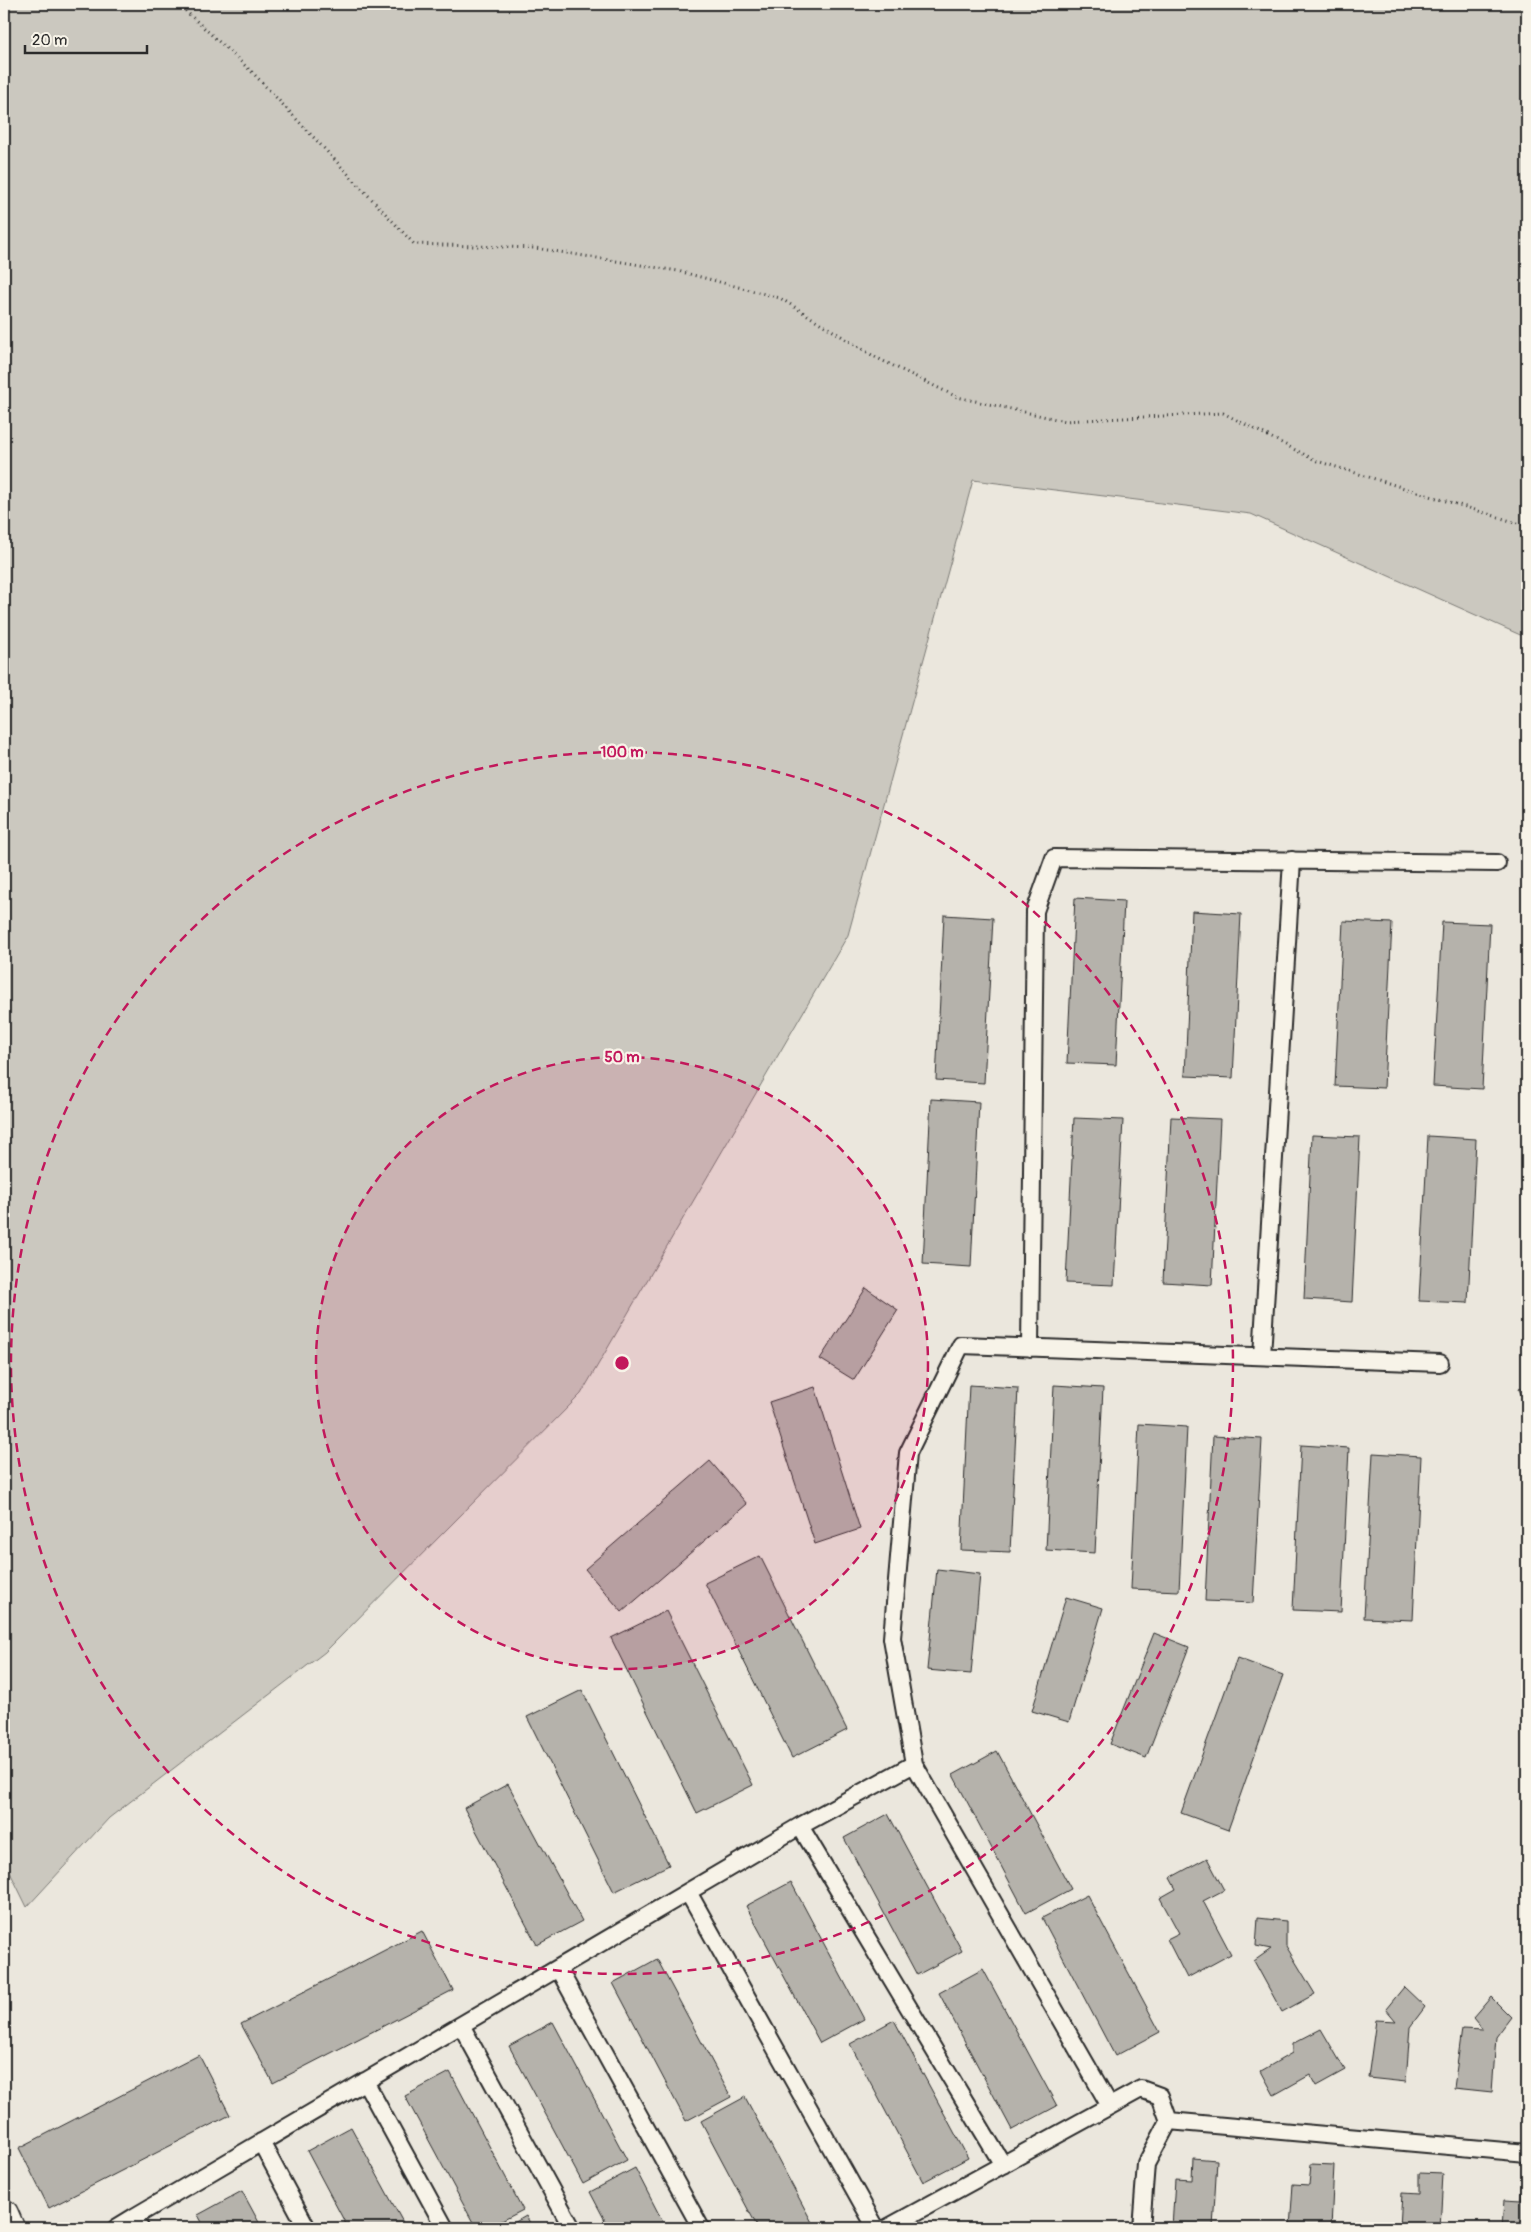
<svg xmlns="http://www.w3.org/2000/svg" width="1531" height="2232" viewBox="0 0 1531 2232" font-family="Pangolin,sans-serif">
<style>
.green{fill:#cbc8bf;stroke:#7b7a75}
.building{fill:#b5b2ab;stroke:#2b2b2b}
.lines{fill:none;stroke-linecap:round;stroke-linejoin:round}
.lane-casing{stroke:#2b2b2b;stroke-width:20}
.street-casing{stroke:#2b2b2b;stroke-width:31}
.path{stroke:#2b2b2b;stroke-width:3;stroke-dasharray:1 4;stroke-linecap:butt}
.lane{stroke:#f7f3e8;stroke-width:16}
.street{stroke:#f7f3e8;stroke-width:28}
.ring{fill:none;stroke:#c2185b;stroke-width:2.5;stroke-dasharray:9 6}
.centre{fill:#c2185b;stroke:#f7f3e8;stroke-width:2.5}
.ring-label{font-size:15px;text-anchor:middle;font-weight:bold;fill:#c2185b;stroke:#f7f3e8;stroke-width:4.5;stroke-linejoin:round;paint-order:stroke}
</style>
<rect width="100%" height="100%" fill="#ebe7dd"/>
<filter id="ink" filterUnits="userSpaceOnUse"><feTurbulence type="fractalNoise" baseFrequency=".02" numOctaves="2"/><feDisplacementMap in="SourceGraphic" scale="10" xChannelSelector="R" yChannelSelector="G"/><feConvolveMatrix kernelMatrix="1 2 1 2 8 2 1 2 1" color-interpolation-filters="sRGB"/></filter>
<g filter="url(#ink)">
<path class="green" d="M4,4H1527V638L1251,514L973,480L848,935L581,1394L325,1652L109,1818L27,1907L4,1860Z"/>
<path class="building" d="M1075,898L1124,901L1116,1065L1067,1063Z
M1192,911L1241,914L1233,1078L1185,1076Z
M944,915L993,918L984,1083L936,1080Z
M1343,921L1392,923L1384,1088L1335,1086Z
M1442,922L1490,924L1482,1089L1433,1086Z
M931,1099L979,1102L971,1267L923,1264Z
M1171,1117L1220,1119L1212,1285L1163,1282Z
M1074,1118L1123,1120L1114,1285L1066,1283Z
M1312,1135L1360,1137L1352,1302L1304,1299Z
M1428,1136L1476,1139L1468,1303L1419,1301Z
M866,1288L898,1310L854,1380L820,1359Z
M969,1385L1018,1388L1010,1552L961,1550Z
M1054,1385L1103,1388L1095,1553L1046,1550Z
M1527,1385V1409L1519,1389Z
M815,1387L860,1529L815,1544L769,1402Z
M1139,1424L1187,1427L1179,1591L1131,1589Z
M1213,1436L1262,1439L1253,1603L1205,1601Z
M1301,1445L1349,1448L1341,1612L1293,1610Z
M1373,1453L1421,1456L1413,1620L1364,1618Z
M710,1461L747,1504L622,1612L585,1569Z
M760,1556L847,1730L792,1758L705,1583Z
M937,1569L980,1574L971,1674L927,1670Z
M1066,1597L1103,1608L1069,1722L1032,1711Z
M666,1611L753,1785L697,1813L611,1638Z
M1154,1633L1189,1647L1146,1758L1110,1744Z
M1237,1658L1283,1675L1228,1830L1181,1813Z
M582,1690L669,1865L614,1892L527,1717Z
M997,1751L1071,1889L1026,1913L953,1775Z
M508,1784L582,1921L537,1945L464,1808Z
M888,1814L962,1951L917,1975L844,1838Z
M1207,1858L1224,1890L1203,1901L1231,1954L1187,1978L1167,1939L1179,1933L1160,1898L1176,1889L1170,1878Z
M791,1882L864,2019L820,2043L746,1906Z
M1087,1895L1160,2032L1115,2056L1042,1918Z
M1258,1918L1286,1921V1946L1315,1994L1282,2012L1254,1961L1271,1949L1256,1946Z
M422,1931L453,1990L273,2083L241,2024Z
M657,1959L731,2097L686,2121L613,1983Z
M983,1969L1057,2106L1012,2130L939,1993Z
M1404,1987L1425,2007L1410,2027L1406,2082L1368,2078L1376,2020L1396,2021L1386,2009Z
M1491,1997L1511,2017L1496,2037L1492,2092L1454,2088L1462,2029L1483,2030L1473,2018Z
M894,2020L968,2158L923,2182L850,2044Z
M553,2022L627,2160L583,2184L509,2046Z
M1321,2029L1345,2070L1316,2086L1310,2075L1274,2095L1261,2071L1292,2053V2044Z
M199,2055L230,2115L49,2208L19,2148Z
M450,2072L523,2210L488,2228H476L405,2096Z
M745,2097L815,2228H758L701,2121Z
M351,2127L406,2228H348L307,2151Z
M1193,2158L1217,2160L1213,2228H1172L1175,2179L1192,2180Z
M1311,2164L1334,2165L1331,2228H1290L1293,2184L1309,2185Z
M635,2168L666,2228H609L590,2192Z
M1419,2173L1443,2174L1440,2228H1400L1402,2193L1419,2194Z
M1522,2180H1527V2228H1502L1504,2200L1521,2201Z
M242,2191L262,2228H205L198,2215Z
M526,2216L533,2228H505Z"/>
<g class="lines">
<g class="lane-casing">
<path id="lane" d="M1030,1348L1035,911L1054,858L1497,863
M1262,1356L1292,860
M914,1764L892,1638L908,1453L961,1345L1440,1363
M800,1826L1003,2165
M688,1892L876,2228
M558,1968L701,2228
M461,2025L572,2228
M365,2081L445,2228
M261,2142L307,2228
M134,2217L800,1826L914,1764L1110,2106
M116,2228L134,2217L140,2228
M887,2228L1141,2089L1160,2096L1169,2121
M1141,2228L1146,2164L1169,2121L1527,2153"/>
</g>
<g class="street-casing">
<path id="street" d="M4,2214L10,2228"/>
</g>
<path class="path" d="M178,4L253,73L414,244L535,248L678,271L780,298L875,357L957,397L1065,421L1223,413L1317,461L1527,526"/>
<use href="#lane" class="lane"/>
<use href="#street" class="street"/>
</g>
</g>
<circle cx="622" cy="1363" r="306" fill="#c2185b" fill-opacity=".12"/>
<g class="ring">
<circle cx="622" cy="1363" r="306"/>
<circle cx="622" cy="1363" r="611"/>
</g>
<circle cx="622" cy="1363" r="8" class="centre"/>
<g class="ring-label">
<text x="622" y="757">100 m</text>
<text x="622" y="1062">50 m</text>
</g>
<rect width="1531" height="2232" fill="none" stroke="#f7f3e8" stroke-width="20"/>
<rect x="10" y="10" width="1511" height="2212" fill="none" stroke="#2b2b2b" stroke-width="2" filter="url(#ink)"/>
<path d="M25 45v8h122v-8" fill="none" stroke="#2b2b2b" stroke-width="2.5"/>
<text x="32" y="45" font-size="15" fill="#2b2b2b" stroke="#f7f3e8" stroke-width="4" paint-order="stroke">20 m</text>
</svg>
